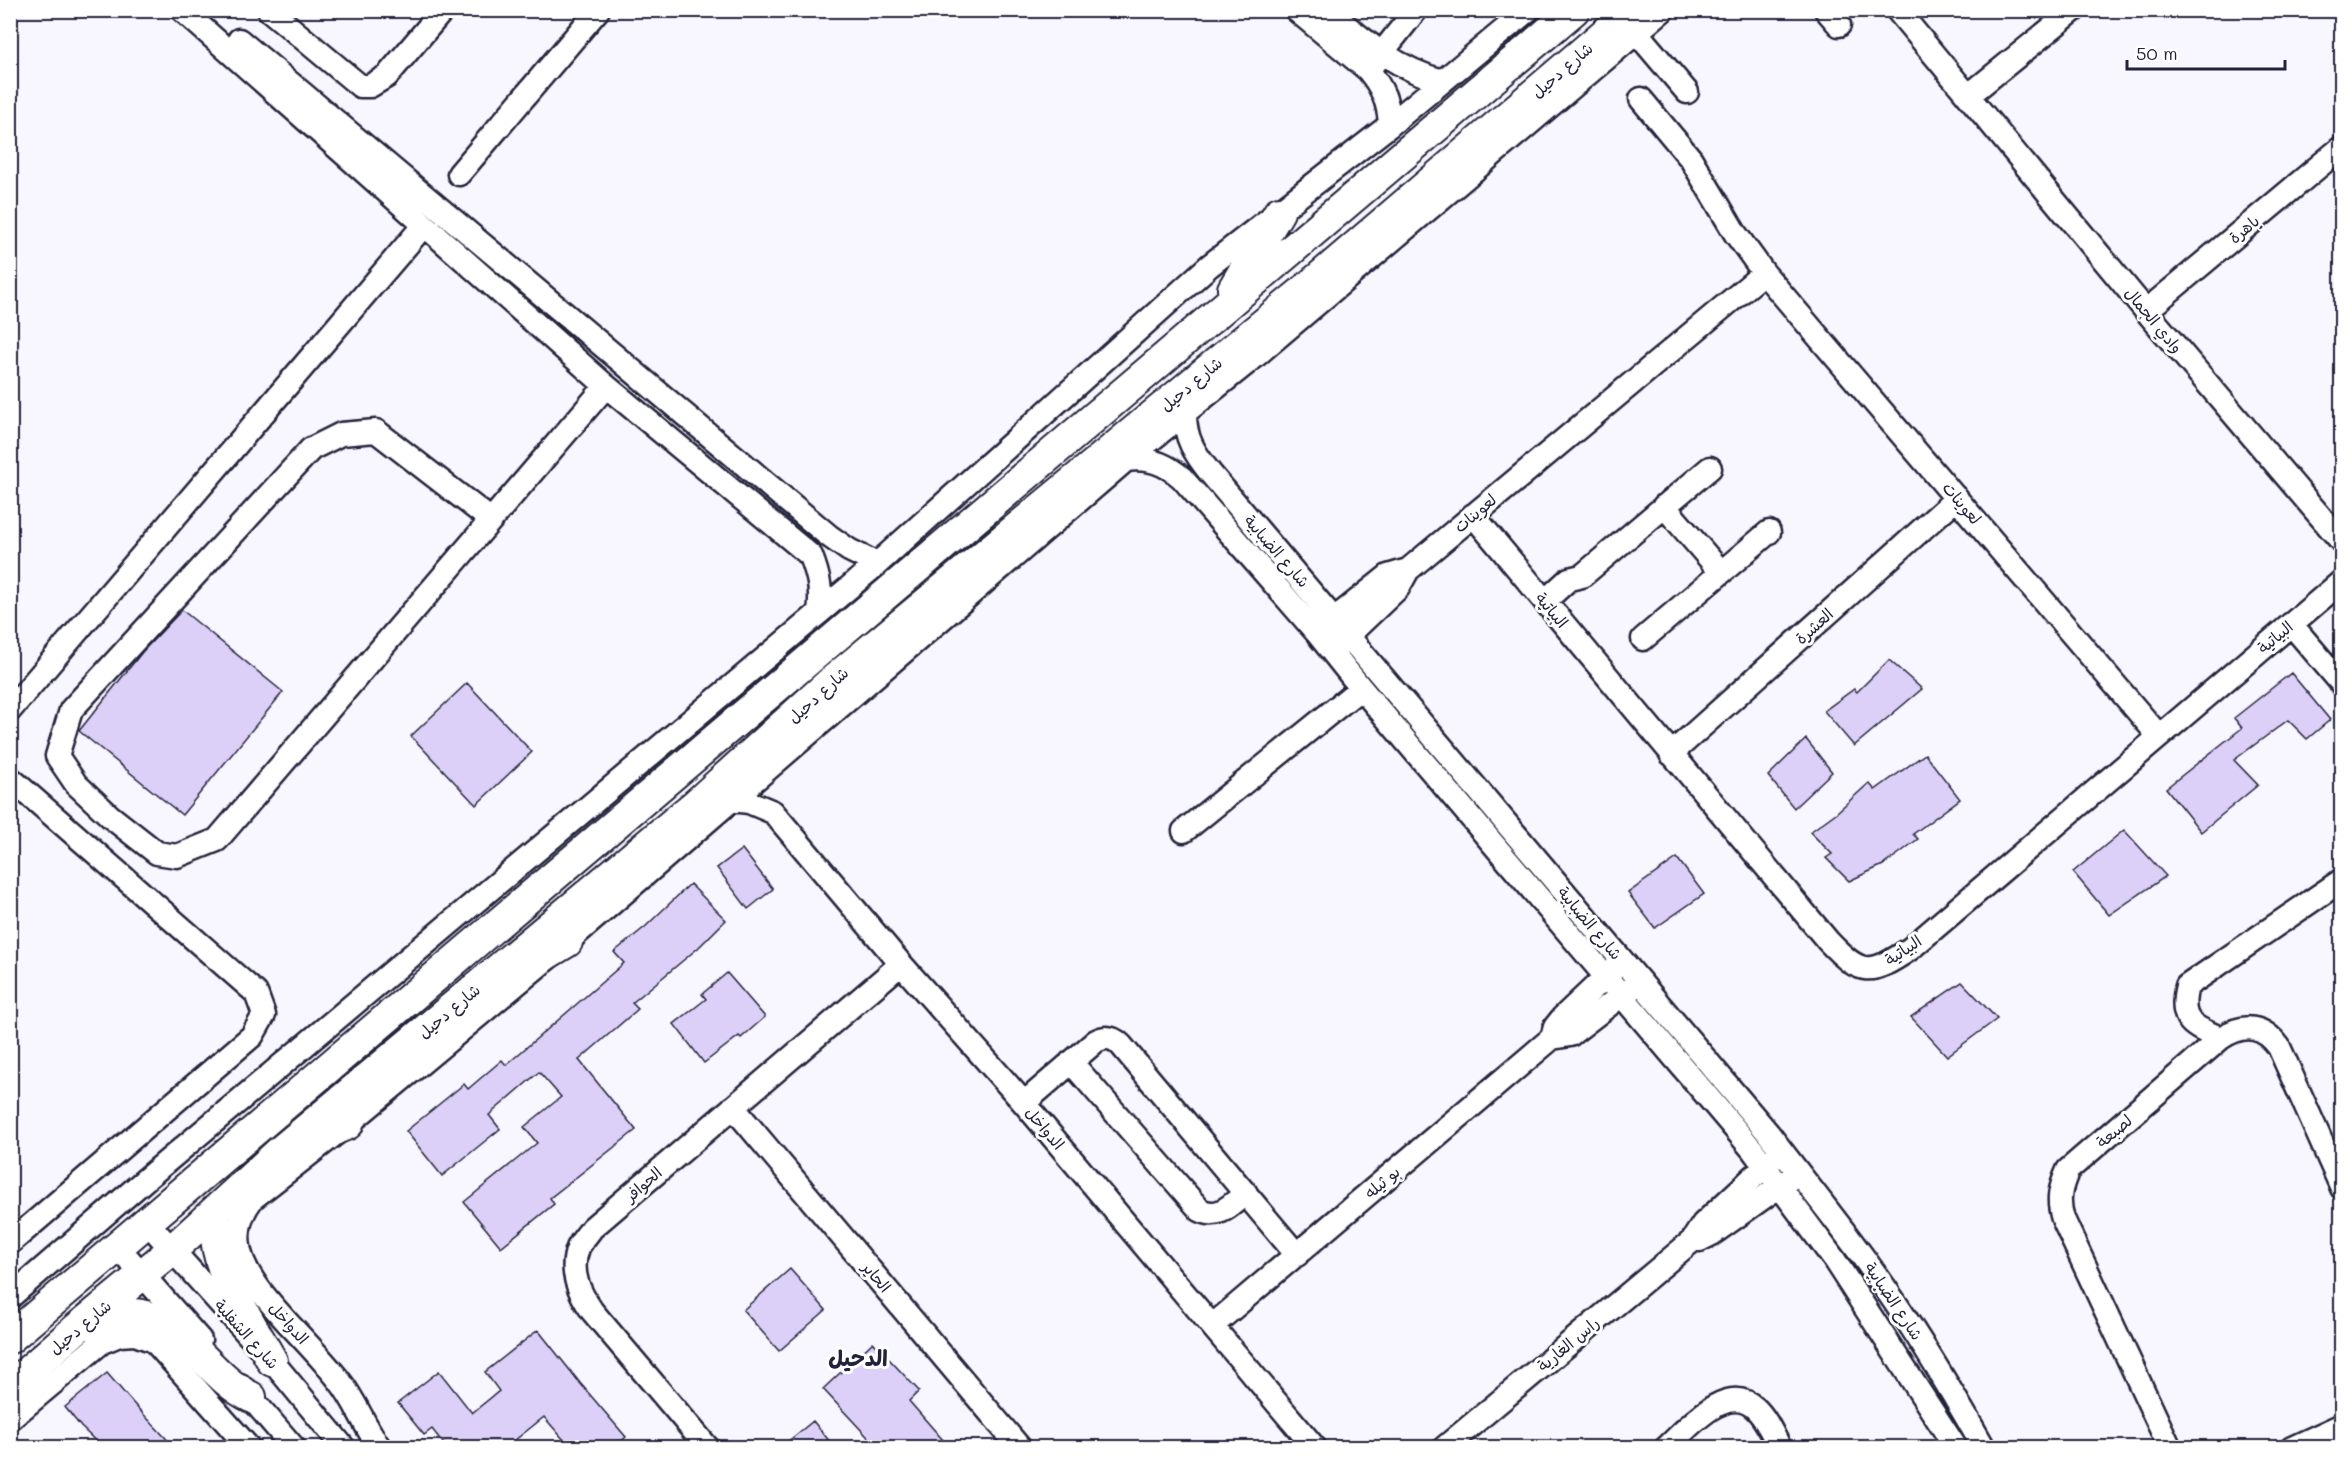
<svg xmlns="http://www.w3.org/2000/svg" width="2352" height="1458" viewBox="0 0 2352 1458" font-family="Mali,'Playpen Sans Arabic',sans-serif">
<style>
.building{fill:#dcd0f8;stroke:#22223b;stroke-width:1.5}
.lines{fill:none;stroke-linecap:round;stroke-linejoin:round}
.minor-casing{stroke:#22223b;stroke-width:27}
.major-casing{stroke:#22223b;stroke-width:34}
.minor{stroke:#fff;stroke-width:22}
.major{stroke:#fff;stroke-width:30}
.labels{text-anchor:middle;stroke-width:6;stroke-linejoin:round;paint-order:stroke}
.street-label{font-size:16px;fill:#22223b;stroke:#fff}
.district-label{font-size:22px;font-weight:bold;fill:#22223b;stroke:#fff}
</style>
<rect width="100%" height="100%" fill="#f8f6fe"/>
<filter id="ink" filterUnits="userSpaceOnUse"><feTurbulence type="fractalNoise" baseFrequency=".0167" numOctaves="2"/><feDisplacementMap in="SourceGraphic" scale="12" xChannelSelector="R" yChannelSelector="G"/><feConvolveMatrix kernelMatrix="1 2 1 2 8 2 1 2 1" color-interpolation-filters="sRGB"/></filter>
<g filter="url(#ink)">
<path class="building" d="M182,610L283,692L182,815L79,731L143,651Z
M1889,660L1922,689L1854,746L1824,711L1854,689L1857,692Z
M2291,673L2330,720L2307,739L2288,720L2234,760L2258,785L2201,832L2166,788L2242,728L2234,718Z
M467,683L532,752L476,805L411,736Z
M1806,739L1832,772L1794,808L1768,776Z
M1925,754L1960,799L1913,834L1918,839L1901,852L1883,865L1849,881L1826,858L1832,854L1810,832L1836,813L1869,783L1875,790Z
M2124,830L2166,876L2109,915L2073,872Z
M742,849L773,889L748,909L717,868Z
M1677,858L1704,894L1655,928L1628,893Z
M690,884L726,920L698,948L632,1003L638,1009L579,1060L636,1130L550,1198L554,1204L501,1247L464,1202L537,1143L524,1127L561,1097L539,1072L489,1115L500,1129L442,1176L406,1131L464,1084L468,1089L502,1060L506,1065L571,1009L624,963L614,952L645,927Z
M727,973L765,1017L741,1038L739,1036L704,1063L674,1024L706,999L702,994Z
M1962,982L1997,1019L1947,1056L1911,1017Z
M790,1269L826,1310L779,1351L743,1310Z
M538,1330L580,1383L626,1437L614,1448H571L544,1417L505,1448H447L432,1429L424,1435L398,1403L439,1371L472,1413L499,1391L485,1372Z
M873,1342L919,1391L909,1401L950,1448H878L823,1389Z
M107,1373L133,1403L175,1448H103L81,1427L65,1407Z
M813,1421L835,1448H780Z"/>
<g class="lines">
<g class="minor-casing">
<path id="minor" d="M182,10L606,386L811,556C819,577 822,591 819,613
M269,10L360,86H370L387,76L443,10
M1296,10L1368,70C1382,87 1389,103 1390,125
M1327,10C1363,40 1398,70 1443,81
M1826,10L1839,25
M1897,10L2146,311L2342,542
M1637,33L1687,92
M239,40L829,536L849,550L877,564
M1373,64L1416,10
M1968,96L2074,10
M1641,99L1691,159L1735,233L1764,273L2158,735
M459,174L598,10
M2146,311L2342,147
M1185,411C1184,438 1195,454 1211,474L1768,1133C1802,1178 1838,1222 1871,1268C1913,1326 1949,1386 1984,1448
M1126,460C1148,457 1165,463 1182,478L1317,633L1361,688L1752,1149L1833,1258L1956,1448
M1664,506L1721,572
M1473,515L1828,941C1861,976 1870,976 1910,949L2342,581
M491,520L376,431L341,434L311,449L71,710L57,756L76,784L111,817L157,853L177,856L217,840L606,386
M1545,601L1569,579L1582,576L1710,468
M2291,624L2342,684
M1323,628L1388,576L1408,570L1764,273
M1643,639L1769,532
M1338,645L1398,588L1408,570
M10,710L424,225
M1671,754L1957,498
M10,778L256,993L264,1015L252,1036L10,1243
M732,800L749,802L773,812L901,964L1024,1103L1315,1448
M1184,831L1361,688
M1552,1038L1570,1035L1635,985
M2221,1038C2192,1027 2178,1021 2187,986L2342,880
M1071,1062L1200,1210C1219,1220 1232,1204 1246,1193
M1024,1103L1096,1041C1106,1036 1113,1037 1121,1045L1297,1255
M733,1107L1020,1448
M147,1222L272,1361L344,1448
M1700,1240L1712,1234L1791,1178
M118,1247L200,1340
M10,1297L146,1179L877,564L1209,266L1390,125L1528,10
M1212,1326L1552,1038L1555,1027L1563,1017L1617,966
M240,1385L294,1448
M10,1419L102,1342L119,1335L135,1334L154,1341L249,1448
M380,1448C364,1426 356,1401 339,1380C323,1360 305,1341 287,1322C256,1287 216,1245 253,1198L348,1124L567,942L1126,460L1252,359L1663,10
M708,1448L592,1311C579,1292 569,1272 578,1248C581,1241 588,1234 592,1228L901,964
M1444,1448L1692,1241L1703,1224L1776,1156
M1666,1448C1687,1429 1726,1381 1755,1408C1766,1418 1773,1435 1780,1448
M2170,1448L2063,1219C2057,1200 2060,1188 2068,1170L2221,1038C2244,1023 2263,1025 2279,1047L2342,1188
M2292,1448L2342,1425"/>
</g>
<g class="major-casing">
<path id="major" d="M1233,289L1279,212
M522,969L567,942
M306,1141L348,1124
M216,1210C208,1264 247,1316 272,1361
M90,1324C101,1319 113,1314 126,1314C178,1310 207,1377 251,1397
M10,1338L1574,10
M10,1387L76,1329L172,1250L278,1153L697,803L832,681L1302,292L1632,10"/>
</g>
<use href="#minor" class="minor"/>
<use href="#major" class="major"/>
</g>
</g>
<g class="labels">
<g class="street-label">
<text transform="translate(1562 70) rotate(-41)" y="6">شارع دحيل</text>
<text transform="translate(2244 229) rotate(-40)" y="6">باهرة</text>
<text transform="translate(2154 320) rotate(50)" y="6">وادي الجمال</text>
<text transform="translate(1191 384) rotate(-40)" y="6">شارع دحيل</text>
<text transform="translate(1962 503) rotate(50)" y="6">لعوينات</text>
<text transform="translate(1475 513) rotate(-40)" y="6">لعوينات</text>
<text transform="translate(1277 551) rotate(49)" y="6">شارع الضبابية</text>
<text transform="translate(1552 610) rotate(50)" y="6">البياتية</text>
<text transform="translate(1814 626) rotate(-42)" y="6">العشرة</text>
<text transform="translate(2275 637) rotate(-40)" y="6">البياتية</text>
<text transform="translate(818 695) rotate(-42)" y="6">شارع دحيل</text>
<text transform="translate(1590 923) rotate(50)" y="6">شارع الضبابية</text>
<text transform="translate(1903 950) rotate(-34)" y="6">البياتية</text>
<text transform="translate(449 1011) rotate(-40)" y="6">شارع دحيل</text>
<text transform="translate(1045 1128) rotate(50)" y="6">الدواخل</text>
<text transform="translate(2114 1131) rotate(-40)" y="6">لصبعة</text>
<text transform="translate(1382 1182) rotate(-40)" y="6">بو ثيله</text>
<text transform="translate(643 1184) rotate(-41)" y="6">الحوافر</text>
<text transform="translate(877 1277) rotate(50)" y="6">الحاير</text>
<text transform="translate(1894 1301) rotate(56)" y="6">شارع الضبابية</text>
<text transform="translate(289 1323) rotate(48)" y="6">الدواخل</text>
<text transform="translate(80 1327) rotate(-40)" y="6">شارع دحيل</text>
<text transform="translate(247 1334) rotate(48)" y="6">شارع الشفلية</text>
<text transform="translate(1568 1344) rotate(-40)" y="6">راس الغارية</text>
</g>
<g class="district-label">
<text x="858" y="1366">الدحيل</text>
</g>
</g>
<rect width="2352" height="1458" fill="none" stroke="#fff" stroke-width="36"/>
<rect x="18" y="18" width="2316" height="1422" fill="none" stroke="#22223b" stroke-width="2" filter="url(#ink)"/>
<path d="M2127 60v9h158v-9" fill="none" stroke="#22223b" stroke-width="3"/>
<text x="2136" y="60" font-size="18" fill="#22223b" stroke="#ffffff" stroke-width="4.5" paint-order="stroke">50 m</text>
</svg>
